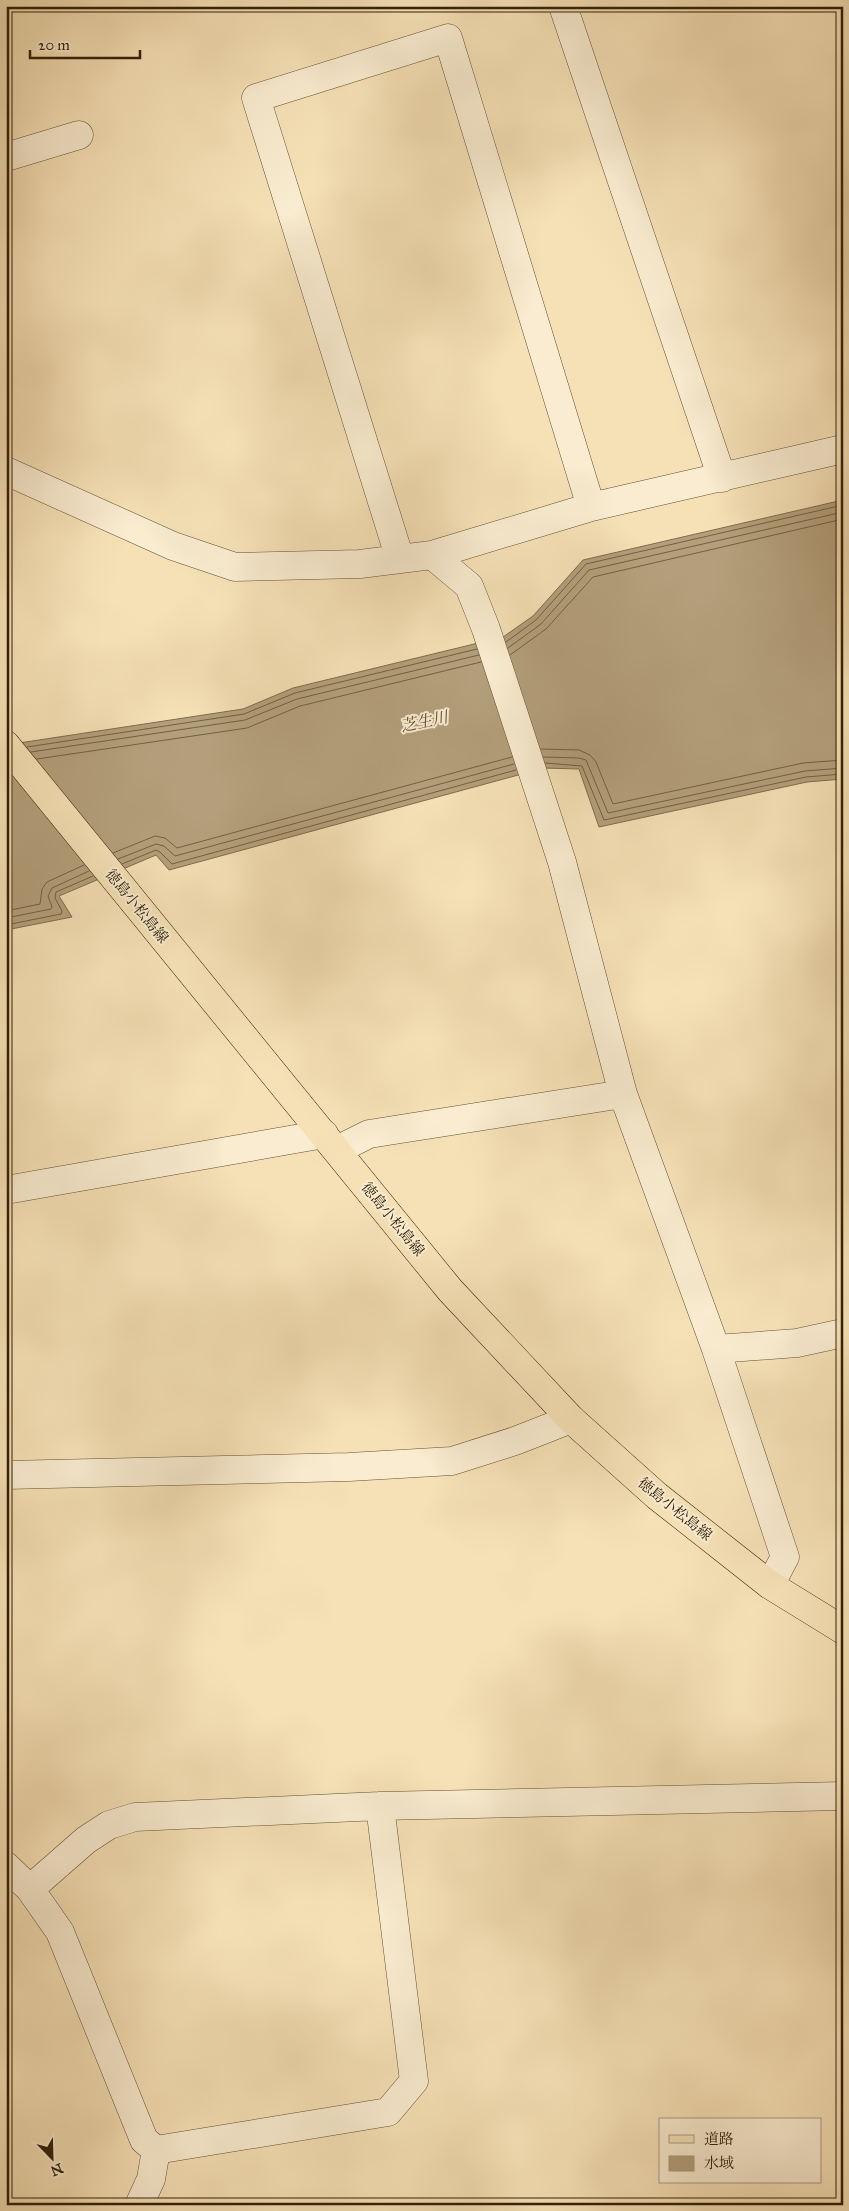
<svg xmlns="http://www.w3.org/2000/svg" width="849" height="2211" viewBox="0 0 849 2211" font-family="'IM FELL Great Primer','Noto Serif JP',serif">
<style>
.water{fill:#b39f7b;stroke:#7f6c4d}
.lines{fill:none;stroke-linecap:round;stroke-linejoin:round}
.shore{stroke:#726042;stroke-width:1}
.minor-casing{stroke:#635034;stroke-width:29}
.major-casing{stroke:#322008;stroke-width:29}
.minor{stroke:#f9ecd0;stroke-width:28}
.major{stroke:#f6e1b6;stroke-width:28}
.labels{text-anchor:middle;stroke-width:4;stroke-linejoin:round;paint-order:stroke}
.street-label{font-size:15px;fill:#322008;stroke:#f9ecd0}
.water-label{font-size:16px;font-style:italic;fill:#5f4c30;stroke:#f9ecd0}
</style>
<rect width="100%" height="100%" fill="#f6e1b6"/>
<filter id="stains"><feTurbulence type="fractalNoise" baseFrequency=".004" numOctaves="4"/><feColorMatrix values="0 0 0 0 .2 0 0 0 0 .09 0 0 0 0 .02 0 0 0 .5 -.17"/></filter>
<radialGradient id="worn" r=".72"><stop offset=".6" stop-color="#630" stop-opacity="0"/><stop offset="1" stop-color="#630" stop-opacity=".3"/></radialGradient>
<path class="water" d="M843,500V779L807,782L599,827L579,769L544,768L169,870L156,855L59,896L72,917L6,930V745L243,709L293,688L503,637L533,616L583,560Z"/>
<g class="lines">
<path class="shore" d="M506,642L536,620L586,564L843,505
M508,648L541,624L589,570L843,512
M510,655L546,629L593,577L843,519
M27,747L244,714L295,693L477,649
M541,749L579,750L590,755L596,762L613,804L803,763L843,760
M31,752L245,720L297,699L479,655
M543,757L579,758L586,760L608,813L805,771L843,768
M37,759L247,728L300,706L481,662
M545,763L582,766L604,820L806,777L843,774
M113,853L155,836L165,838L177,848L512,757
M118,859L156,844L164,846L175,856L514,764
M122,864L156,850L160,852L172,864L516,770
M6,911L40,904L42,889L47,882L84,865
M6,918L51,909L52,907L48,896L52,888L89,871
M6,925L61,914L62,911L55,898L56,892L93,876"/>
<g class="minor-casing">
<path id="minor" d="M563,6L722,478
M6,157L79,135
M6,471L173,546L235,567L360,564L432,555L591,507L843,449
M432,555L469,586L486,629L562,862L623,1094L716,1349L785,1557L770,1585
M400,559L256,98L448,38L591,507
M337,1150L369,1134L623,1094
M6,1190L324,1134
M716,1349L797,1343L843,1333
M6,1475L349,1467L452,1461L515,1441L571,1419
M6,1866L30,1889L60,1932L144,2140L156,2150L151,2179L140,2203
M30,1889L86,1840L109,1825L135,1817L380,1806L843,1796
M156,2150L388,2112L414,2081L380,1806"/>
</g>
<g class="major-casing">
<path id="major" d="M6,745L450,1290L571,1419L657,1496L770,1585L843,1630"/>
</g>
<use href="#minor" class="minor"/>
<use href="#major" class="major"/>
</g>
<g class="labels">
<g class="street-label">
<text transform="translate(137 906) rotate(51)" y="5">徳島小松島線</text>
<text transform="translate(393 1219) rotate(51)" y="5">徳島小松島線</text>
<text transform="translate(675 1509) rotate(39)" y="5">徳島小松島線</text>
</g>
<g class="water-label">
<text transform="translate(424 721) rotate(-12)" y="6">芝生川</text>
</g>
</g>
<rect width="849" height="2211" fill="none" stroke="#f6e1b6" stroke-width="25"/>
<rect x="8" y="8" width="834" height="2196" fill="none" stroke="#322008" stroke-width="2.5"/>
<rect x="12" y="12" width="824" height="2186" fill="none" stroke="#322008"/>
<rect x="659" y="2118" width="162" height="65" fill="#f9ecd0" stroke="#a99a80"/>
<rect x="669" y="2135" width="25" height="8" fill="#f6e1b6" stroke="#a99a80"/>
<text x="704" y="2144" font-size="15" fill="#322008">道路</text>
<rect x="669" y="2156" width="25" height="15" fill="#b39f7b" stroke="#a99a80"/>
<text x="704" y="2168" font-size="15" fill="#322008">水域</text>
<g transform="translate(52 2158) rotate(157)" stroke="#f9ecd0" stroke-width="4" paint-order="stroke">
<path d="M0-4L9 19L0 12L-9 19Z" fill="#322008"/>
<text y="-8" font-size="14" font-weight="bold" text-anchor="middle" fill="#322008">N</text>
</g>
<path d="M30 50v8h110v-8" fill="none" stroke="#322008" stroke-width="2.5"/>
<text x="38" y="50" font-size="15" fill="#322008" stroke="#f9ecd0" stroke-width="4" paint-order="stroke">20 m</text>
<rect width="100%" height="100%" filter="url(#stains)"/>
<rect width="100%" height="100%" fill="url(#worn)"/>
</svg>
